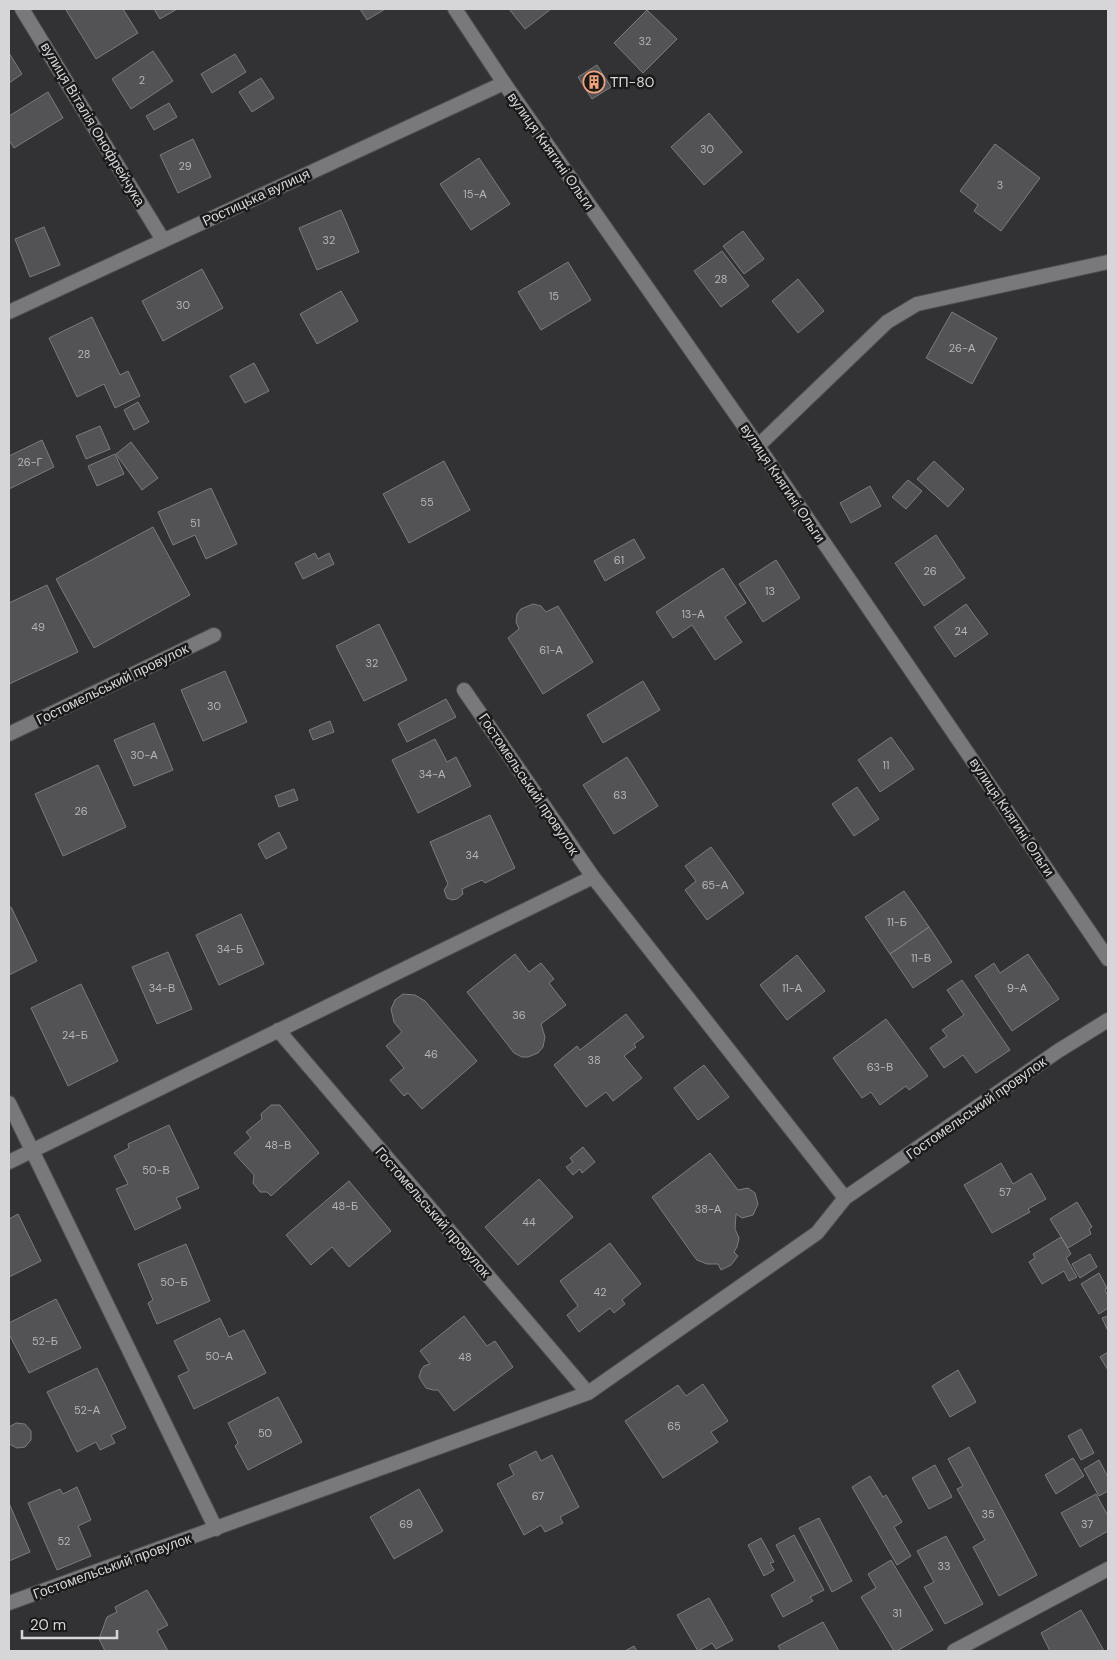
<svg xmlns="http://www.w3.org/2000/svg" width="1117" height="1660" viewBox="0 0 1117 1660" font-family="'DM Sans',sans-serif">
<style>
.building{fill:#535356;stroke:#7c7c7f}
.lines{fill:none;stroke-linecap:round;stroke-linejoin:round}
.minor-casing{stroke:#4f4f51;stroke-width:16}
.tertiary-casing{stroke:#4f4f51;stroke-width:16}
.minor{stroke:#79797c;stroke-width:14}
.tertiary{stroke:#79797c;stroke-width:14}
.labels{text-anchor:middle;stroke-width:5;stroke-linejoin:round;paint-order:stroke}
.number-label{font-size:11px;fill:#b5b5b8}
.poi-label{font-size:14px;fill:#d6d6d8;stroke:#1a1a1b;text-anchor:start}
.street-label{font-size:14px;fill:#d6d6d8;stroke:#1a1a1b}
</style>
<rect width="100%" height="100%" fill="#323234"/>
<path class="building" d="M68,9H123L138,33L96,59L66,10Z
M154,9H177L160,19Z
M360,9H385L367,20Z
M509,9H551L525,29Z
M647,10L677,39L643,73L614,43Z
M153,51L173,81L131,109L112,79Z
M9,53L22,74L9,83Z
M235,54L246,72L212,93L201,74Z
M597,65L611,87L592,99L578,77Z
M261,78L274,98L252,112L239,92Z
M48,92L63,118L14,148L9,140V116Z
M169,103L177,117L154,130L146,116Z
M709,113L742,152L704,185L671,147Z
M193,139L211,177L178,193L160,155Z
M995,144L1040,178L1001,231L974,211L978,205L960,191Z
M479,158L510,204L471,230L440,184Z
M341,210L359,252L317,270L299,228Z
M44,227L60,265L30,277L15,239Z
M743,231L764,259L744,274L723,246Z
M722,251L749,286L721,307L694,271Z
M568,262L591,300L541,330L518,292Z
M202,269L223,308L163,341L142,301Z
M798,279L824,311L798,333L772,301Z
M341,291L358,321L317,344L300,314Z
M952,312L997,338L972,384L926,358Z
M92,317L120,375L128,371L140,396L115,408L104,384L77,397L49,338Z
M254,363L269,391L245,403L230,376Z
M138,402L149,422L134,430L124,410Z
M100,426L110,449L86,459L76,436Z
M42,440L54,467L9,489V456Z
M131,442L158,478L142,490L116,454Z
M115,454L124,474L97,486L88,466Z
M444,461L470,510L409,543L383,494Z
M934,461L964,489L948,507L917,479Z
M908,480L922,491L906,509L892,497Z
M870,486L881,506L851,523L840,503Z
M211,488L237,544L206,559L195,535L173,545L158,512Z
M153,527L190,595L94,648L56,579Z
M936,535L965,578L924,606L895,563Z
M634,539L645,558L605,581L594,561Z
M315,553L318,559L329,553L334,564L303,579L295,563Z
M776,560L800,598L763,622L739,584Z
M723,568L746,603L725,617L742,642L715,660L692,625L673,638L656,612Z
M47,585L78,652L9,684V603Z
M533,604L541,606L546,612L558,606L593,662L543,694L508,638L519,629L516,622L517,614L521,609Z
M966,604L988,634L955,657L934,627Z
M379,624L407,680L364,701L336,646Z
M225,671L247,722L203,741L181,690Z
M643,681L660,710L603,743L587,715Z
M446,699L456,717L407,742L398,724Z
M330,721L334,732L313,740L309,730Z
M154,723L173,770L134,786L114,740Z
M891,737L914,769L880,792L858,760Z
M435,739L447,762L456,757L471,786L418,813L392,760Z
M627,757L658,806L614,834L583,785Z
M98,765L126,827L63,856L35,794Z
M857,787L879,819L854,836L832,804Z
M294,789L298,800L279,807L275,796Z
M490,815L515,868L485,883L482,880L462,889L463,894L457,899L452,900L447,898L444,890L448,884L430,842Z
M279,832L287,848L266,859L258,844Z
M711,847L744,893L707,920L685,890L696,881L685,866Z
M904,891L929,927L890,954L865,917Z
M11,907L37,961L9,975V908Z
M241,914L264,964L219,985L196,935Z
M929,927L952,962L913,988L890,954Z
M168,952L192,1009L157,1024L132,967Z
M515,954L529,972L541,963L554,979L549,983L566,1005L541,1024L545,1037L543,1047L538,1053L528,1057H522L514,1053L467,992Z
M1028,954L1059,999L1012,1031L975,976L994,963L1000,973Z
M797,955L825,991L787,1020L760,985Z
M962,980L1010,1050L976,1073L963,1055L944,1068L930,1048L947,1036L942,1030L964,1015L947,990Z
M81,984L118,1061L68,1086L31,1008Z
M403,994L415,995L425,1001L477,1061L422,1109L408,1093L404,1096L390,1080L404,1068L386,1046L402,1032L394,1022L391,1009L395,1000Z
M626,1014L644,1037L634,1044L636,1047L624,1056L642,1078L613,1101L606,1092L586,1107L554,1065L577,1046L580,1050Z
M886,1019L928,1076L909,1090L906,1086L880,1105L871,1092L862,1098L833,1058Z
M704,1065L729,1097L698,1120L674,1088Z
M271,1105H280L319,1153L271,1196L267,1192H260L253,1183L254,1175L234,1153L251,1138L246,1132L262,1119L261,1114Z
M169,1125L199,1188L176,1198L181,1208L135,1230L116,1189L128,1184L114,1156L129,1148L128,1144Z
M583,1147L595,1162L582,1173L580,1169L573,1175L566,1167L573,1162L570,1158Z
M710,1153L738,1190L748,1188L755,1193L758,1204L753,1215L742,1218L736,1214L735,1229L739,1238L737,1247L734,1252L738,1256L731,1265L721,1270L718,1264H707L697,1260L693,1255L652,1197Z
M1001,1163L1013,1184L1031,1173L1046,1199L1028,1209L1030,1212L992,1233L964,1185Z
M539,1179L573,1217L518,1265L485,1227Z
M349,1181L391,1231L349,1267L332,1247L311,1265L286,1235Z
M1077,1202L1092,1227L1089,1229L1091,1234L1068,1248L1050,1219Z
M18,1214L41,1261L9,1277V1219Z
M1061,1237L1071,1254L1066,1258L1077,1277L1069,1281L1064,1271L1042,1284L1029,1262L1035,1258L1033,1254Z
M610,1243L641,1284L622,1300L625,1304L614,1313L610,1308L579,1332L567,1315L578,1306L560,1281Z
M186,1244L210,1301L157,1324L148,1303L153,1300L138,1264Z
M1090,1254L1097,1267L1080,1278L1072,1264Z
M1099,1273L1107,1288L1105,1290L1108,1296V1308L1099,1314L1081,1284Z
M56,1299L81,1348L29,1373L9,1334V1323Z
M464,1316L487,1346L495,1341L513,1367L454,1411L438,1390H433L426,1388L422,1382L419,1377L421,1370L424,1366L430,1364L420,1351Z
M1108,1316V1331L1102,1318Z
M220,1318L229,1337L244,1330L266,1373L194,1409L178,1376L189,1371L174,1341Z
M1108,1352V1370L1100,1357Z
M97,1368L126,1428L111,1435L115,1443L100,1450L96,1442L77,1452L47,1392Z
M958,1370L976,1402L950,1417L932,1386Z
M703,1384L728,1421L711,1432L718,1442L663,1478L625,1421L678,1385L686,1396Z
M278,1397L302,1442L248,1470L235,1446L238,1443L228,1423Z
M16,1423L25,1424L31,1431V1440L25,1447L17,1448L9,1444V1427Z
M1081,1429L1094,1453L1081,1460L1068,1436Z
M969,1447L1037,1575L999,1596L973,1547L985,1540L957,1489L963,1486L948,1459Z
M536,1451L541,1461L552,1455L579,1507L560,1517L563,1523L545,1532L541,1525L524,1535L497,1484L514,1475L509,1465Z
M1073,1458L1084,1476L1056,1494L1045,1475Z
M1099,1460L1108,1477V1491L1099,1496L1084,1469Z
M935,1465L952,1497L929,1509L912,1478Z
M870,1476L883,1497L886,1495L902,1522L894,1527L911,1556L897,1565L852,1487Z
M77,1487L91,1520L78,1526L91,1556L57,1570L28,1503L60,1489L63,1494Z
M419,1489L443,1531L394,1559L370,1517Z
M1096,1494L1108,1516V1531L1080,1547L1061,1513Z
M9,1503L30,1552L9,1561Z
M819,1518L852,1581L832,1592L799,1528Z
M794,1535L824,1590L810,1597L813,1601L783,1617L771,1595L795,1581L776,1545Z
M946,1536L983,1604L945,1624L924,1587L934,1582L917,1551Z
M761,1538L774,1562L770,1563L774,1570L764,1576L748,1545Z
M891,1560L933,1630L897,1651H894L861,1597L876,1588L868,1574Z
M147,1590L168,1625L157,1631L168,1651H105L99,1639L107,1617L117,1612L115,1607Z
M709,1598L733,1640L716,1649L712,1643L698,1651L677,1615Z
M1081,1610L1104,1651H1050L1041,1633Z
M823,1622L839,1651H781L778,1646Z
M634,1646L637,1651H625Z"/>
<g class="lines">
<g class="minor-casing">
<path id="minor" d="M22,9L163,240
M9,312L504,83
M758,446L887,322L917,304L1108,262
M464,690L593,877L845,1198
M9,734L214,635
M278,1030L588,1393
M9,1103L216,1529
M9,1162L593,877
M9,1603L588,1393L817,1233L845,1198L1058,1051L1108,1020
M954,1651L1108,1569"/>
</g>
<g class="tertiary-casing">
<path id="tertiary" d="M455,9L504,83L758,446L1108,959"/>
</g>
<use href="#minor" class="minor"/>
<use href="#tertiary" class="tertiary"/>
</g>
<defs>
<g id="building-ring" transform="scale(1.125)"><circle r="9.5" fill="#1a1a1b" stroke="#f0a27a" stroke-width="1.5"/><path d="M-4-6H4V6H1V3H-1V6H-4ZM-2.5-4.3h1.7v1.8h-1.7ZM.8-4.3h1.7v1.8H.8ZM-2.5-1h1.7V.8h-1.7ZM.8-1h1.7V.8H.8Z" fill="#f0a27a"/></g>
</defs>
<g fill-rule="evenodd">
<use href="#building-ring" x="594" y="82"/>
</g>
<g class="labels">
<g class="number-label">
<text x="645" y="45">32</text>
<text x="142" y="84">2</text>
<text x="707" y="153">30</text>
<text x="185" y="170">29</text>
<text x="1000" y="189">3</text>
<text x="475" y="198">15-А</text>
<text x="329" y="244">32</text>
<text x="721" y="283">28</text>
<text x="554" y="300">15</text>
<text x="183" y="309">30</text>
<text x="962" y="352">26-А</text>
<text x="84" y="358">28</text>
<text x="30" y="466">26-Г</text>
<text x="427" y="506">55</text>
<text x="195" y="527">51</text>
<text x="619" y="564">61</text>
<text x="930" y="575">26</text>
<text x="770" y="595">13</text>
<text x="693" y="618">13-А</text>
<text x="38" y="631">49</text>
<text x="961" y="635">24</text>
<text x="551" y="654">61-А</text>
<text x="372" y="667">32</text>
<text x="214" y="710">30</text>
<text x="144" y="759">30-А</text>
<text x="886" y="769">11</text>
<text x="432" y="778">34-А</text>
<text x="620" y="799">63</text>
<text x="81" y="815">26</text>
<text x="472" y="859">34</text>
<text x="715" y="889">65-А</text>
<text x="897" y="926">11-Б</text>
<text x="230" y="953">34-Б</text>
<text x="921" y="962">11-В</text>
<text x="162" y="992">34-В</text>
<text x="792" y="992">11-А</text>
<text x="1017" y="992">9-А</text>
<text x="519" y="1019">36</text>
<text x="75" y="1039">24-Б</text>
<text x="431" y="1058">46</text>
<text x="594" y="1064">38</text>
<text x="880" y="1071">63-В</text>
<text x="278" y="1149">48-В</text>
<text x="156" y="1174">50-В</text>
<text x="1005" y="1196">57</text>
<text x="345" y="1210">48-Б</text>
<text x="708" y="1213">38-А</text>
<text x="529" y="1226">44</text>
<text x="174" y="1286">50-Б</text>
<text x="600" y="1296">42</text>
<text x="45" y="1345">52-Б</text>
<text x="219" y="1360">50-А</text>
<text x="465" y="1361">48</text>
<text x="87" y="1414">52-А</text>
<text x="674" y="1430">65</text>
<text x="265" y="1437">50</text>
<text x="538" y="1500">67</text>
<text x="988" y="1518">35</text>
<text x="406" y="1528">69</text>
<text x="1087" y="1528">37</text>
<text x="64" y="1545">52</text>
<text x="944" y="1570">33</text>
<text x="897" y="1617">31</text>
</g>
<g class="poi-label">
<text x="610" y="87">ТП-80</text>
</g>
<g class="street-label">
<text transform="translate(93 124) rotate(59)" y="5">вулиця Віталія Онофрейчука</text>
<text transform="translate(551 151) rotate(55)" y="5">вулиця Княгині Ольги</text>
<text transform="translate(256 197) rotate(-25)" y="5">Ростицька вулиця</text>
<text transform="translate(783 483) rotate(56)" y="5">вулиця Княгині Ольги</text>
<text transform="translate(112 684) rotate(-26)" y="5">Гостомельський провулок</text>
<text transform="translate(529 784) rotate(56)" y="5">Гостомельський провулок</text>
<text transform="translate(1012 817) rotate(56)" y="5">вулиця Княгині Ольги</text>
<text transform="translate(976 1108) rotate(-35)" y="5">Гостомельський провулок</text>
<text transform="translate(433 1212) rotate(49)" y="5">Гостомельський провулок</text>
<text transform="translate(112 1566) rotate(-20)" y="5">Гостомельський провулок</text>
</g>
</g>
<rect width="1117" height="1660" fill="none" stroke="#d6d6d8" stroke-width="20"/>
<path d="M22 1630v8h95v-8" fill="none" stroke="#d6d6d8" stroke-width="2.5"/>
<text x="30" y="1630" font-size="15" fill="#d6d6d8" stroke="#1a1a1b" stroke-width="4" paint-order="stroke">20 m</text>
</svg>
